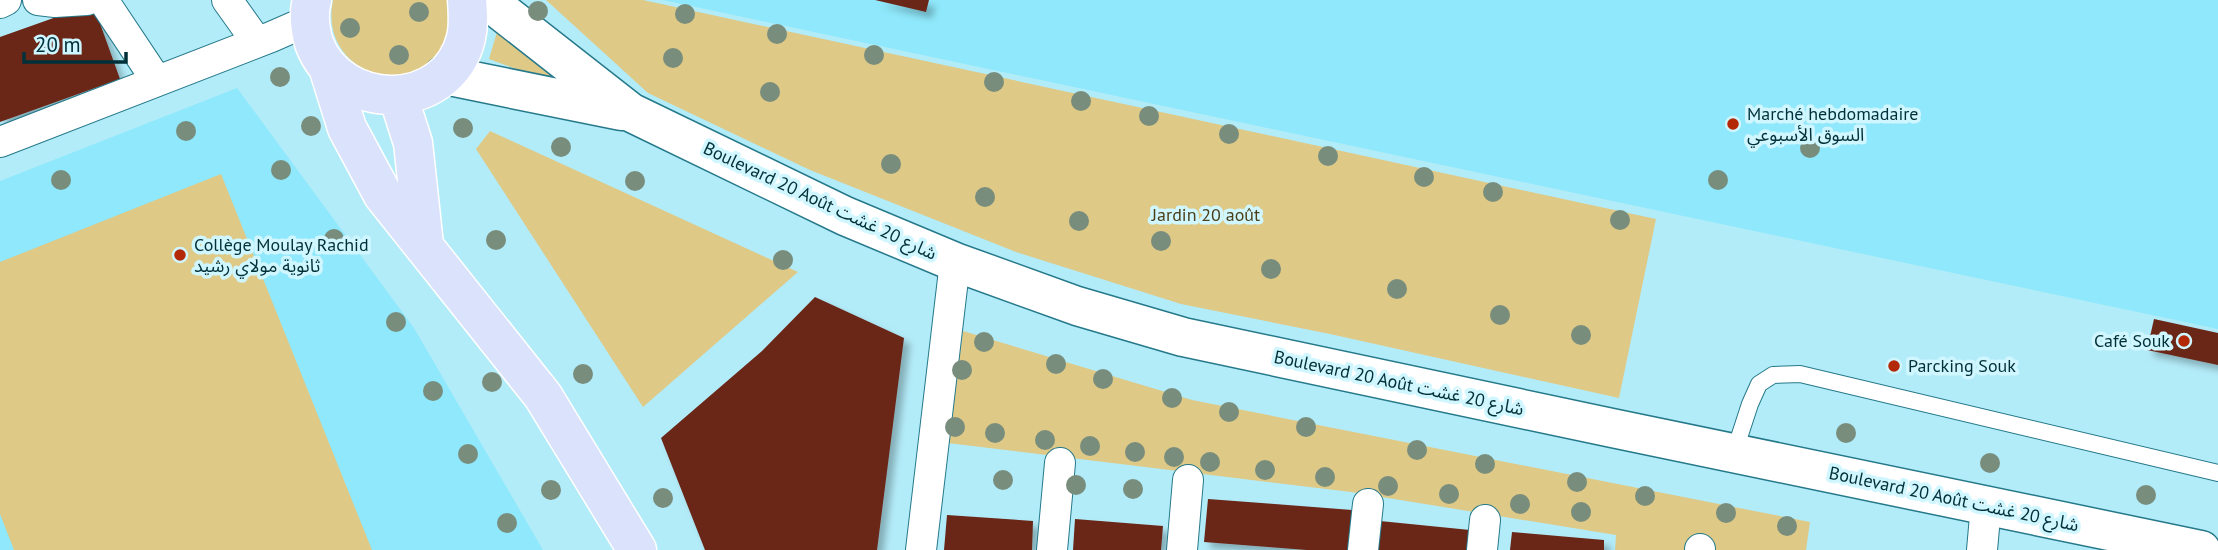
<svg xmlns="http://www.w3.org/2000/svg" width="2218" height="550" viewBox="0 0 2218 550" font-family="'PT Sans','Noto Sans Arabic',sans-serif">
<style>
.built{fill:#8fe8fb}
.green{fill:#dec987}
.building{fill:#6a2618;filter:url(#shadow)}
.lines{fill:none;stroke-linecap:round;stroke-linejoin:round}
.lane-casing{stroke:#25798a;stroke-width:18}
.street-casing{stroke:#25798a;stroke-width:32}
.secondary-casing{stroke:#25798a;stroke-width:41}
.primary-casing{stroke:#fff;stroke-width:41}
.lane{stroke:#fff;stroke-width:16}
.street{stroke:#fff;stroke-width:30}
.secondary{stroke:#fff;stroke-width:38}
.primary{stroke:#dbe2fb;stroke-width:38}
.tree{fill:#798d7d}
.poi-dot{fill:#b32807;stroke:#d0f6ff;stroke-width:2.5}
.labels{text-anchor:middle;stroke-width:7;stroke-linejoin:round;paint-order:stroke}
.poi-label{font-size:18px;fill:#003039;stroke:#d0f6ff;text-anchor:start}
.street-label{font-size:18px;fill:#003039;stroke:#d0f6ff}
.park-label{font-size:18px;fill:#4a3f18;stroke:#d0f6ff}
</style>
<defs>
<filter id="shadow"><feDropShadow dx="6" dy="6" stdDeviation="3.5" flood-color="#0004"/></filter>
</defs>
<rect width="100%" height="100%" fill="#b3ecf9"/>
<path class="built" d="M663,0H2218V329L1759,232Z
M237,88L414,328L543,550H0V181Z"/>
<path class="green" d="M333,0H449C449,10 452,23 449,32C427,107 317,79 333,0Z
M546,0H643L1656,219L1619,398L1330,334L1181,304L1016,252L810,170L648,93Z
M497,32L566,87L489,59Z
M490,131L798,272L643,407L476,149Z
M221,174L372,550H14L0,514V262Z
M963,331L1192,400L1810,522L1806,550H1615L1616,535L1351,492L948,443Z"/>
<path class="building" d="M875,0H929L926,12Z
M93,4L120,79L0,122V37Z
M815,297L904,338L877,550H705L661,438L762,351Z
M2154,319L2218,333V365L2147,350Z
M1208,499L1352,510L1349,550H1307L1204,542Z
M947,515L1033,521L1032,550H944Z
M1075,519L1163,526L1161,550H1073Z
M1380,521L1470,530L1467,550H1376Z
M1512,532L1604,540V550H1510Z"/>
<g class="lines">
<g class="lane-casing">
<path id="lane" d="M1734,453L1750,404L1759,384L1773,375L1800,374L2218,473"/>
</g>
<g class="street-casing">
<path id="street" d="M38,0L55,2L87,0
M103,0L157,81
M227,0L257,42
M0,3L6,0
M0,142L271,37L310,20
M921,550L955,262
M1052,550L1060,463
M1182,550L1188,480
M1363,550L1368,504
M1482,550L1485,520
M1700,550V549
M1982,550L1986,505"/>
</g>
<g class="secondary-casing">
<path id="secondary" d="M487,0L630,112L845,216L955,262L1077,306L1183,337L1612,428L2201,550
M444,75L621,111"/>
</g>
<g class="primary-casing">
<path id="primary" d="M312,0C308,14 310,29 314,43C340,113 448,113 466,38C469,25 468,13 467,0
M328,67L347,128L383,195L543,396L637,550
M398,96L413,143L424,245"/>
</g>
<use href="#lane" class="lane"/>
<use href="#street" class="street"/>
<use href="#secondary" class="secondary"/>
<use href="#primary" class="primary"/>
</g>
<g class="tree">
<circle cx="538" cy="11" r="10"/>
<circle cx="419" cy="12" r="10"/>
<circle cx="685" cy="14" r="10"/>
<circle cx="350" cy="28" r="10"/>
<circle cx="777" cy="34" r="10"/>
<circle cx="399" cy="55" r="10"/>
<circle cx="874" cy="55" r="10"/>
<circle cx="673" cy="58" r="10"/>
<circle cx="280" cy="77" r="10"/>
<circle cx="994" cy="82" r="10"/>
<circle cx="770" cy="92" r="10"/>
<circle cx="1081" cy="101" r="10"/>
<circle cx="1149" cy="116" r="10"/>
<circle cx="311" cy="126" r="10"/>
<circle cx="463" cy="128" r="10"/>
<circle cx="186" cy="131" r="10"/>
<circle cx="1229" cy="134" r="10"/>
<circle cx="561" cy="147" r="10"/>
<circle cx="1810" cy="148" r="10"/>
<circle cx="1328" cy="156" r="10"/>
<circle cx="891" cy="164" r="10"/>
<circle cx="281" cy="170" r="10"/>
<circle cx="1424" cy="177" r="10"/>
<circle cx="61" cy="180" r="10"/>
<circle cx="1718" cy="180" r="10"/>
<circle cx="635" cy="181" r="10"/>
<circle cx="1493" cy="192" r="10"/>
<circle cx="985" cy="197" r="10"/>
<circle cx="1620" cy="220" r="10"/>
<circle cx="1079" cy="221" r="10"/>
<circle cx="334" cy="239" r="10"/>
<circle cx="496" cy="240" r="10"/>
<circle cx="1161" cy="241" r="10"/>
<circle cx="783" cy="260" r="10"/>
<circle cx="1271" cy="269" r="10"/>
<circle cx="1397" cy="289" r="10"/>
<circle cx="1500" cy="315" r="10"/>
<circle cx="396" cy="322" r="10"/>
<circle cx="1581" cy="335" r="10"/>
<circle cx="984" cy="342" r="10"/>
<circle cx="1056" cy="364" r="10"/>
<circle cx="962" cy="370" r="10"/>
<circle cx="583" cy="374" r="10"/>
<circle cx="1103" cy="379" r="10"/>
<circle cx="492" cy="382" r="10"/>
<circle cx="433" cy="391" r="10"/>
<circle cx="1172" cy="398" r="10"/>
<circle cx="1229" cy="412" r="10"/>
<circle cx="955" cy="427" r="10"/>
<circle cx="1306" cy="427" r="10"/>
<circle cx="995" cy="433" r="10"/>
<circle cx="1846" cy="433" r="10"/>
<circle cx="1045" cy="440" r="10"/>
<circle cx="1090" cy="446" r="10"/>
<circle cx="1417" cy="450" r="10"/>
<circle cx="1135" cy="452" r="10"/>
<circle cx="468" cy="454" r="10"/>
<circle cx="1174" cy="457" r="10"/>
<circle cx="1210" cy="462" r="10"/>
<circle cx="1990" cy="463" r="10"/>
<circle cx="1485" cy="464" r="10"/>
<circle cx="1265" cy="470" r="10"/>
<circle cx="1325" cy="477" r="10"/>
<circle cx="1003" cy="480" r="10"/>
<circle cx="1577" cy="482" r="10"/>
<circle cx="1076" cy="485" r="10"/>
<circle cx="1388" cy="486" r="10"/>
<circle cx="1133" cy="489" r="10"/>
<circle cx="551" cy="490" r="10"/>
<circle cx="1449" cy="494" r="10"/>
<circle cx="2146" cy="495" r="10"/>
<circle cx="1645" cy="496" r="10"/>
<circle cx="663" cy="498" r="10"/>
<circle cx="1520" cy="504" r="10"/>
<circle cx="1581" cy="512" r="10"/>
<circle cx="1726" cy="513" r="10"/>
<circle cx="507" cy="523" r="10"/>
<circle cx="1787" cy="526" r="10"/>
</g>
<g class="poi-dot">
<circle cx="1733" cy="124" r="7"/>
<circle cx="180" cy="255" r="7"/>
<circle cx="2184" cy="341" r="7"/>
<circle cx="1894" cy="366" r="7"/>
</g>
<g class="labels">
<g class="poi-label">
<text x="1747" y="120">Marché hebdomadaire<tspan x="1747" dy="21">السوق الأسبوعي</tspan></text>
<text x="194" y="251">Collège Moulay Rachid<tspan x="194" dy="21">ثانوية مولاي رشيد</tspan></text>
<text x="2170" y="347" text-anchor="end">Café Souk</text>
<text x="1908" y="372">Parcking Souk</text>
</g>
<g class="street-label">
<text transform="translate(820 201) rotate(25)" y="6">Boulevard 20 Août شارع 20 غشت</text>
<text transform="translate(1399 383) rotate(12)" y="6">Boulevard 20 Août شارع 20 غشت</text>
<text transform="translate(1954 499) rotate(12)" y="6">Boulevard 20 Août شارع 20 غشت</text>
</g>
<g class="park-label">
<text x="1206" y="221">Jardin 20 août</text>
</g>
</g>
<path d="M24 52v10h102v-10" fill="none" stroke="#003039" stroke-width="3.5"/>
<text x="35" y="52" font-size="21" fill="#003039" stroke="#d0f6ff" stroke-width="5" paint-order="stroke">20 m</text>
</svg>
